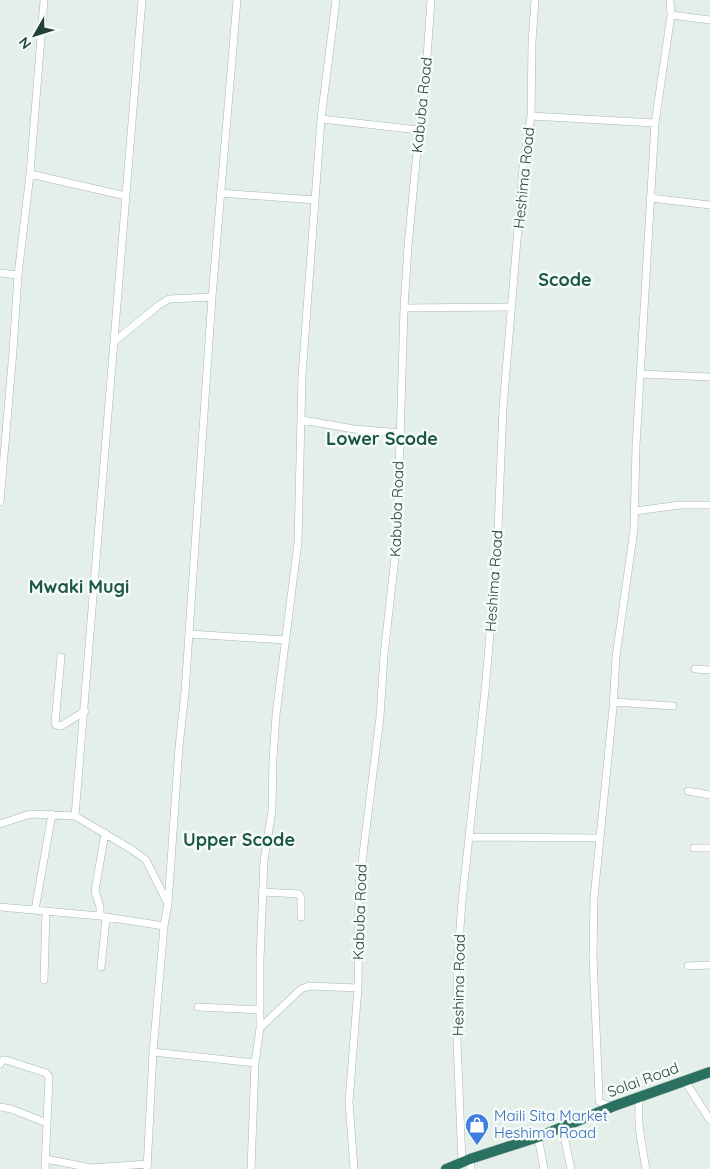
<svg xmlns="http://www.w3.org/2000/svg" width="710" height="1169" viewBox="0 0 710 1169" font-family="Quicksand,sans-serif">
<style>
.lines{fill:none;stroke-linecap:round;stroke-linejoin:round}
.minor-casing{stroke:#a6b8b1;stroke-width:8}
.highway-casing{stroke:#c1cac8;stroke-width:11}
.minor{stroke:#fff;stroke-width:7}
.highway{stroke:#2b7161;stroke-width:10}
.labels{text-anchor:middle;stroke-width:5;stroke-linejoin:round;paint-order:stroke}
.street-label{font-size:15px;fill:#214239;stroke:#f5fbf8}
.shop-label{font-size:15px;fill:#366cbe;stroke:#f5fbf8;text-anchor:start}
.quarter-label{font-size:18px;font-weight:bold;fill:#1b5747;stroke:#f5fbf8}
</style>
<rect width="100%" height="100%" fill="#e4efea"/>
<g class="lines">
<g class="minor-casing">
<path id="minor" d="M671,15L710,20
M531,116L655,123
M321,119L419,130
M30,174L126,196
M220,193L315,200
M650,198L710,205
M0,273L18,275
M404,308L511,307
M115,341L159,305L169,299L212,297
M641,374L710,377
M302,420L354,429L400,433
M0,502L13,351L18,275L30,174L44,0
M635,511L680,505H710
M189,634L285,640
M61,657L55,723L56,725L61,726L85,711
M695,669L710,670
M613,702L673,706
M688,791L710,795
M75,816L142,0
M0,824L30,814L75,816L131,849L146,860L168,904
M469,837L599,838
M694,848H710
M263,892L299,894L301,898V917
M0,907L100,916L164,926
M35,910L52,814
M100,916V907L95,891L105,833
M688,966L710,965
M101,967L106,918
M44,980L46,911
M198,1007L259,1010
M260,1028L301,989L309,986L358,988
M153,1052L255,1063
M0,1064L3,1060H6L46,1073L49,1077L45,1169
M685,1081L710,1120
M640,1096C636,1121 642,1145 646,1169
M613,1106L605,1105L599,1101V1096L593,957L594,898L613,708L616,657L634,529L636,446L655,123L671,15L670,0
M0,1107L11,1109L47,1123
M562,1127L571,1169
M538,1137L544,1169
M46,1159L91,1168L147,1164
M470,1159L471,1169
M462,1162L457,1042V969L462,901L485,691L497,553L503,408L523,168L531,116L532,42L535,0
M147,1169L153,1052L164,926L168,904L179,747L185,692L212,297L237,0
M251,1169L255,1063L260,1028V959L264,860L272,811L273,759L276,715L298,542L302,376L321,119L336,0
M354,1169L349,1102L358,988L359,886L380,717L384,655L397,539L404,308L408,246L419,130L425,86L431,0"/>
</g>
<g class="highway-casing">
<path id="highway" d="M446,1169L470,1159L538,1137L614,1106L710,1072"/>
</g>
<use href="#minor" class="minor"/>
<use href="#highway" class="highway"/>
</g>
<defs>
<g id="shop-pin" transform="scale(1.25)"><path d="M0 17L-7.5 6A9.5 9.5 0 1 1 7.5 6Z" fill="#3f7fe0" stroke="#f5fbf8"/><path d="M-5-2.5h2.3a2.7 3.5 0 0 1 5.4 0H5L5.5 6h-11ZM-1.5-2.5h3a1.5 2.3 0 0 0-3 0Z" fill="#fff"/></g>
</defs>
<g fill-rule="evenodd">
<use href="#shop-pin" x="477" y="1125"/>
</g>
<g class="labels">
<g class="street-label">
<text transform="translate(422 105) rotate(-84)" y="5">Kabuba Road</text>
<text transform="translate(524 178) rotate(-84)" y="5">Heshima Road</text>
<text transform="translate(397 509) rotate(-88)" y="5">Kabuba Road</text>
<text transform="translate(494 581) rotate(-86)" y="5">Heshima Road</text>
<text transform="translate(360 912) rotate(-88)" y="5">Kabuba Road</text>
<text transform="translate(459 985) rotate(-89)" y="5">Heshima Road</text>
<text transform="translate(643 1080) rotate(-20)" y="5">Solai Road</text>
</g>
<g class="shop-label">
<text x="494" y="1121">Maili Sita Market<tspan x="494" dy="17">Heshima Road</tspan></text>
</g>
<g class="quarter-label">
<text x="565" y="286">Scode</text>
<text x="382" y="445">Lower Scode</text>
<text x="79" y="593">Mwaki Mugi</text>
<text x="239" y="846">Upper Scode</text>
</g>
</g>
<g transform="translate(35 35) rotate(231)" stroke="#f5fbf8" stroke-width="4" paint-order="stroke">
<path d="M0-4L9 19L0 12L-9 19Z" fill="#214239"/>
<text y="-8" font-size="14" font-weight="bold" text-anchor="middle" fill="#214239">N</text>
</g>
</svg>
